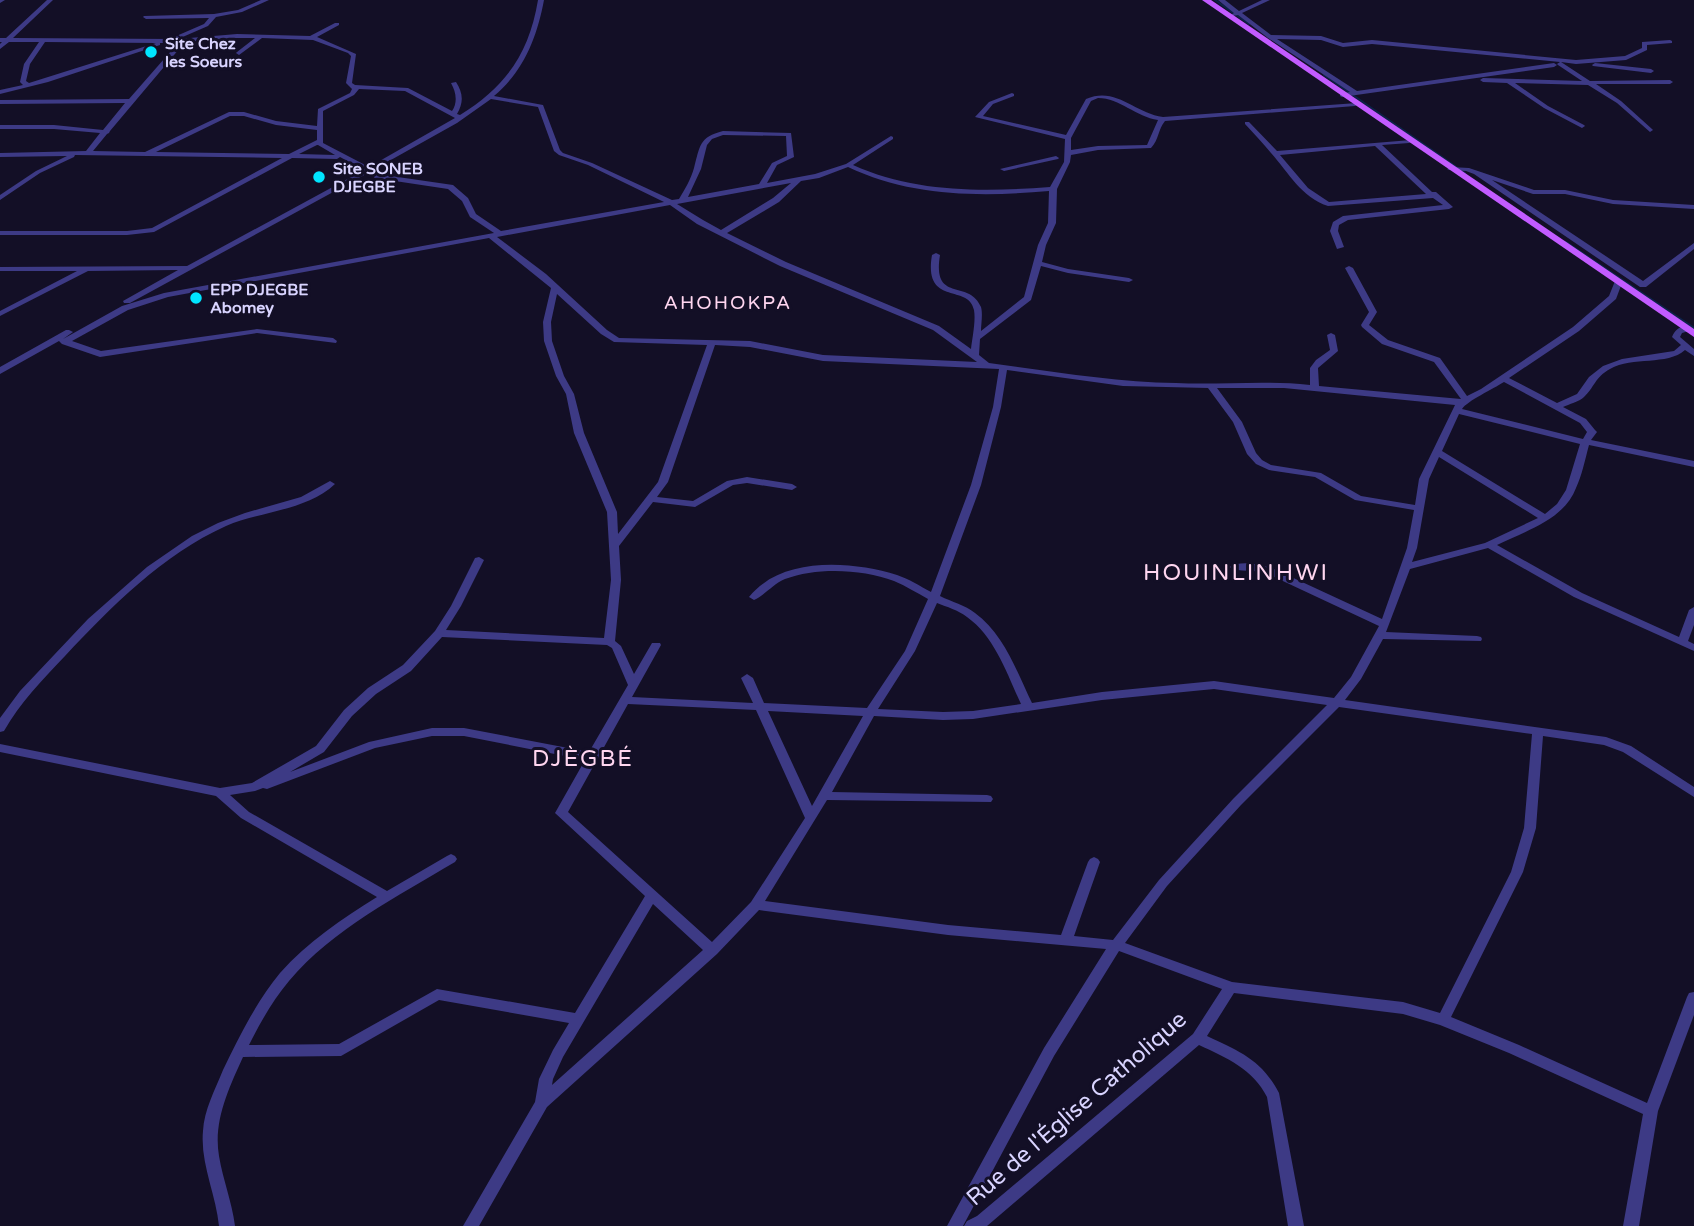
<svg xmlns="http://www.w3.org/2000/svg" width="1694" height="1226" viewBox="0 0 1694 1226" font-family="'Varela Round',sans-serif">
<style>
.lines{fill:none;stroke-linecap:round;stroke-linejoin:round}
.stream{stroke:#0c2248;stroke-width:2}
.minor{fill:#3d3a85;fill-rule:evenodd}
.major{fill:#c25bff;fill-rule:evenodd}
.poi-dot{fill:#00e5ff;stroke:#130f26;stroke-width:2.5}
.labels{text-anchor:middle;stroke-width:6;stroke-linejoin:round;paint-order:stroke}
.far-poi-label{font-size:16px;font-weight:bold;fill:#d9d4ff;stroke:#130f26;text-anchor:start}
.far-quarter-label{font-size:19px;letter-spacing:2px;fill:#ffd6f0;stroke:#130f26}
.quarter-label{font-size:23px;letter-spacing:2px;fill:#ffd6f0;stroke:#130f26}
.near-street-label{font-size:23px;fill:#d9d4ff;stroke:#130f26}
</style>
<rect width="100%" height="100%" fill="#130f26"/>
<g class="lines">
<path class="stream" d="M1215,0L1249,24
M1324,75L1465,173
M1566,242L1694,328"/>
<path class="minor" d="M0,0H5L0,3Z
M47,0H53L13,38L174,39V37L204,24L209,18L146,19L143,17L144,16L214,14L238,10L261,0H269L242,12L216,17L208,26L178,39L237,34L310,36L335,23H339V25L317,37L356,54L352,83L355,85L408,88L452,111C458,102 456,92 451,83L456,82C463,93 464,102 457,114L460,115C506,86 529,54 538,0H544C537,37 524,71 494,96L543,105L560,150L563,153L592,163L672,200L679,199C685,189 691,179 694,168C700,146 699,137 723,131L791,133L794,157L777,165L767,183L815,174L846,164L891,136L893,137V139L853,165C915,193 984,192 1050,187L1064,162L1065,139L975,117L989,102L1012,93L1014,94V96L993,104L983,116L1066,135L1086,99C1116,86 1134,113 1163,117L1357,103V105L1355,106L1165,121C1158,129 1159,140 1151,148L1098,150L1071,155L1070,162L1057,189L1056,223L1046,245L1042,262L1068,269L1129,278L1133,280L1129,282L1068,273L1041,266L1031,300L980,339L979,355L989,363C1051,371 1114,382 1176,383C1221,385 1266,380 1310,385V368L1316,360L1330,350L1327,335L1331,333L1335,335L1338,351L1318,368L1319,386L1461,399L1434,362L1382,344L1362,327L1361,325L1369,312L1345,268L1349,266L1353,268L1377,312L1369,325L1388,340L1440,358L1467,396L1481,389L1573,327L1609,296L1615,281H1621L1622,283L1616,299L1579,331L1509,378L1557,403L1577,394L1589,377L1603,366L1622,359L1674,351L1681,345L1672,337C1675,330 1680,325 1689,327V331L1682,333L1680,337L1694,349V356L1685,350C1667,366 1633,356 1610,369C1595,377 1594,388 1584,397C1579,402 1569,404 1563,407L1586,419L1595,430L1597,432L1591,440L1694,461V467L1589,445C1585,460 1582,475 1576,488C1564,520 1525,531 1497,545L1582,593L1679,637L1689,610L1694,607V625L1688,641L1694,644V651L1574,597L1488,548L1410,569L1386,632L1477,636L1481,637L1482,639L1481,641L1383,639L1361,679L1345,700L1606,737L1631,746L1694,787V797L1623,752L1604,745L1543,736L1536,828L1523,872L1451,1017L1519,1045L1647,1103L1687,997L1689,993L1694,992V1015L1658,1111L1639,1226H1623L1643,1114L1509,1053L1440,1025L1403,1014L1234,993L1207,1036C1239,1051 1262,1060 1279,1093L1304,1226H1288L1267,1097C1253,1069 1227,1058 1199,1045L987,1226H964L967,1221L977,1216L1193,1034L1222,989L1119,951L1054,1056L963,1226H947L1044,1048L1106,949L948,935L759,910L717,954L547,1107L479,1226H463L535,1102L539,1079L553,1050L569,1023L439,1000L341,1056L243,1057C229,1088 213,1121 219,1156C223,1180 232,1202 235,1226H219C216,1194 200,1163 203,1131C204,1110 215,1090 223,1070C239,1037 256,1002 280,973C307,942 342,919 377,897L241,818L216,796L0,752V744L220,788L252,783L316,746L344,710L368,688L403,665L435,631L451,606L475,558L479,557L484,560L461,606L446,630L604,638L611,580L607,512L574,433L566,394L556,376L544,341L543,322L551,288L489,238L168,297L128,310L72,341L101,351L257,329L333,338L337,341L336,343L257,333L100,357L62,344L59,341L0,374V367L66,330H69L73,332L63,339L122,306L164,293L494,233L470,217L462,201L448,189L375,178L368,173L130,303H124L123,301L178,270L88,271L0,316V311L77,271H0V267L187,266L364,170L340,157L337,159L292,158L154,232L127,235H0V231H127L152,228L282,158L75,155L74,157L40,173L0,200V195L36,171L67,156L0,157V153L86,151L100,133L54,129H0V125H54L103,130L125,103L0,104V100L129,99L178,43H160V45L48,82L0,94V90L23,85L20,82L24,64L39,42H9L0,49V44L2,42H0V38H6ZM237,38H255L237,52L236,53L239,55L262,38L313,40L348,53L351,56L346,83L352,89L350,93L318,109L317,126L276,121L244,112H229L145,152L93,151L107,134L109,133L110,131L185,42ZM45,42L156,43L29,83L26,81L30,64ZM359,89L405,91L455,118L369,167L323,143V111L354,95ZM1098,98C1120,98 1136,117 1158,120L1147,145L1098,146L1071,150V138L1091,101ZM491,99L538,107L554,151L559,155L588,165L664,202L501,231L476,214L468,198L453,185L377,174L373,170L457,123ZM230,116H244L276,125L317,130V140L289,154L156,152ZM723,135L786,136L787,156L772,163L759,184L688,197L701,169L707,145L712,139ZM317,145H318L335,155L299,154ZM848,167C911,197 981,197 1049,191L1048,223L1038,245L1024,297L981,331C981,324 983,314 981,307C969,278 932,304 940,255L936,253L932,255C923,307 969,283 974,310C976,321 972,339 971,349L939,326L786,262L727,233L779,202L801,181L819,178ZM791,183L773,198L721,230L703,220L677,204ZM670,205L697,224L780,266L933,330L977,362L823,355L750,341L619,338L607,330L546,274L497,237ZM557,294L601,334L614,342L707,345L658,482L618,534L617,512L584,433L574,394L564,376L552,341L551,322ZM715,345L750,347L823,361L999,369L993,407L971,485L931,592C920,586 909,579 897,575C851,561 782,556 749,597L754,600C765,595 773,584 785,579C817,567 862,569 894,581C906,586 917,593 928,599L905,651L867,708L764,703L753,678L747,674L741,678L753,703L632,697L661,645L660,643H652L634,674L621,646L615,641L621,580L619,546L653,502L695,507L733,485L747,483L792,490L797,487L792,484L747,477L727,481L693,501L657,497L668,482ZM1007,370L1123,386L1208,388L1233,422L1247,454L1256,464L1269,470L1315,477L1355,500L1414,510L1407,548L1382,619L1274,569C1260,564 1241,560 1229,567C1239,573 1255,569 1266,573L1379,626L1351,677L1334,698L1214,681L1102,692L1032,703C1017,672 1004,634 975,613C965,605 952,602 940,596L981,485L1001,407ZM1504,382L1580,423L1587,432L1583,439L1462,409C1467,401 1493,389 1504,382ZM1217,388H1284L1455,405L1419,479L1415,505L1361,496L1321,473L1271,465L1262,460L1256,453L1242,422ZM1459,414L1580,444L1566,490L1557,504L1545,514L1442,451ZM1439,457L1538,518L1485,543L1412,562L1417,548L1429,479ZM937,603C947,607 958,610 967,617C995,637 1007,674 1021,704L973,711L943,712L878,709L915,651ZM442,637L607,645L612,648L628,685L589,752L464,728H432L369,742L290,772L324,752L352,716L376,694L411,671ZM1214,689L1327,705L1233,799L1159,880L1113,940L1074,936L1100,862L1098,859L1094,857L1090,859L1088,862L1061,935L948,925L765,901L827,800L991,802L993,799L991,796L987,795L832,792L874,716L943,720L973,719L1102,700ZM628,704L756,710L805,818L751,902L712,942L568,812ZM1339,707L1532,734L1524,828L1511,872L1440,1013L1403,1002L1232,982L1125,943L1167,886L1241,805ZM768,711L863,716L812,806ZM432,736H464L585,760L555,813L645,896L575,1013L437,989L339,1044L249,1045C260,1023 273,1000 289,981C333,929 398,896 455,862L457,859L455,856L451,854L447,856L387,891L249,812L230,795L255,791L263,788L267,789L375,748ZM653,904L703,950L552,1085L553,1079L563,1057Z
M1218,0H1225L1239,11L1262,0H1270L1242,13L1271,35L1321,36L1343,43L1372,40L1576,60L1625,56L1642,48V42L1670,40L1672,41V43L1647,45V50L1626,60L1576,64L1561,62L1590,81L1670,80L1673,82L1670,84H1596L1621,101L1652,129L1653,130L1650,132L1617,103L1588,85L1515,83L1548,106L1584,125L1585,126L1582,128L1544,108L1507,83L1483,82L1480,80L1483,78L1582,81L1558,65L1557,64L1560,62L1372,44L1343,47L1321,40L1277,39L1357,91L1554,63L1557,65L1554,67L1342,97L1340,96V94L1350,92L1268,38L1238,15L1232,16L1231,15L1234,13Z
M1595,63L1651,69L1654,71L1651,73L1593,66L1592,65Z
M1245,122H1249L1277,151L1411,140V142L1409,143L1382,145L1432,192H1436L1453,207L1449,209L1348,220L1339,225L1338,231L1344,247L1337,249L1330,231L1333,222L1343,216L1443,205L1433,198L1328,206C1301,197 1289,173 1271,153C1263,143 1254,134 1245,124ZM1375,146L1426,194L1329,202L1308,188L1280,155Z
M1056,156L1059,158L1058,159L1004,171L1000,169Z
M1451,167L1469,168L1534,190H1565L1613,200L1694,205V209L1613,204L1565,194H1533L1492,180L1643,281L1694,243V249L1646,287H1640L1474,174L1466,171L1449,170L1447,169Z
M330,481L335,484C306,511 261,511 226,526C162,555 112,606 65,656C42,680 20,703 4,731L0,732V718L20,691L88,619L147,567L192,536L218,523L245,513L301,497Z"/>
<path class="major" d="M1202,0H1211L1694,329V337Z"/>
</g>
<g class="poi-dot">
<circle cx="151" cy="52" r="7"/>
<circle cx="319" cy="177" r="7"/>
<circle cx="196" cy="298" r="7"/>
</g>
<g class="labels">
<g class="far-poi-label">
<text x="165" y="49">Site Chez<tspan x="165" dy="18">les Soeurs</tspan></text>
<text x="333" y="174">Site SONEB<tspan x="333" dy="18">DJEGBE</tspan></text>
<text x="210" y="295">EPP DJEGBE<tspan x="210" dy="18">Abomey</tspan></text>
</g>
<g class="far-quarter-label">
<text x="728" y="309">AHOHOKPA</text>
</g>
<g class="quarter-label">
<text x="1236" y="580">HOUINLINHWI</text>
<text x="583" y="766">DJÈGBÉ</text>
</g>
<g class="near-street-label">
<text transform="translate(1076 1108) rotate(-41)" y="8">Rue de l'Église Catholique</text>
</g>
</g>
</svg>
